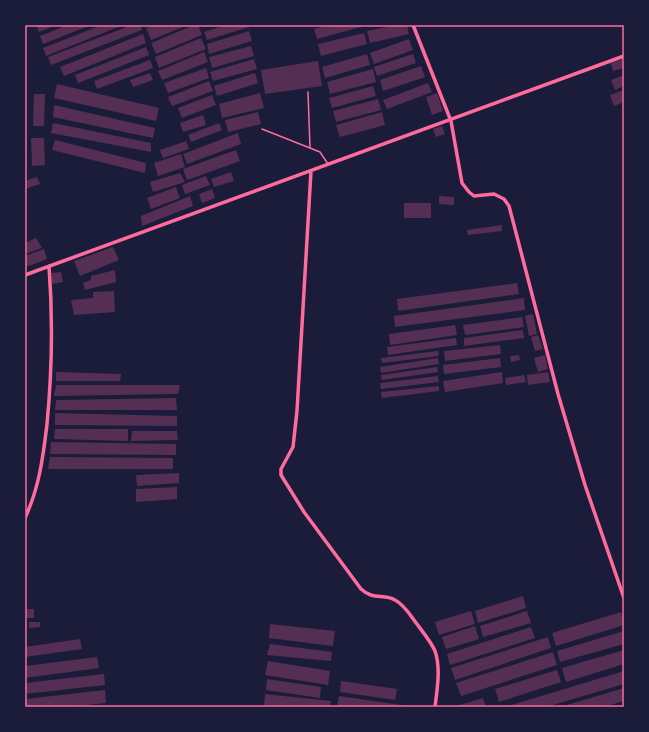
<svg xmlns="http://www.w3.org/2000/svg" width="649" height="732" viewBox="0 0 649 732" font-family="Helvetica,sans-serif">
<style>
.building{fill:#542f53}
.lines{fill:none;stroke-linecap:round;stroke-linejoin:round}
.service{stroke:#ff6b9d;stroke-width:1.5}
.minor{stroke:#ff6b9d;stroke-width:3.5}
.neatline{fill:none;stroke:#ff6b9d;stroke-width:1.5}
</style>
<rect width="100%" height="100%" fill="#1b1b3a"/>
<path class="building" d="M36,25H57L39,32Z
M68,25H91L43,44L40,36Z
M102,25H123L46,56L43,48Z
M132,25H140L142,30L51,65L48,57Z
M154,25H188L151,40L146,28Z
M194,25H198L202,35L156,54L151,43Z
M226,25H248L249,27L207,40L204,32Z
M328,25H360L361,27L317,39L314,29Z
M397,25H407L409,34L370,43L367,31Z
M249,31L252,41L209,54L207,44Z
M364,33L367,44L321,56L318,44Z
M143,34L146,43L64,76L60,67Z
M201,38L206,49L159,68L155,57Z
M409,39L413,50L374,64L370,53Z
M251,46L254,56L212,68L209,57Z
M146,47L149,55L78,83L75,75Z
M204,52L208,62L162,80L158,71Z
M367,54L370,65L325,78L322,67Z
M413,54L416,63L377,76L374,67Z
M254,59L257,69L213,81L210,72Z
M624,59V68L613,71L611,63Z
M150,60L153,68L97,89L94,81Z
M318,61L322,86L265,94L261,70Z
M421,66L425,77L383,91L380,80Z
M206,68L209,78L168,93L164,83Z
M373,69L376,82L330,94L327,82Z
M150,73L153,80L133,87L130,80Z
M255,73L258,83L217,96L214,86Z
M624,75V86L615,90L611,80Z
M209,81L213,91L172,106L168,97Z
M428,83L432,92L387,109L383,100Z
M57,84L159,108L156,121L54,98Z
M373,86L376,96L332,108L329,98Z
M624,90V102L614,106L610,95Z
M260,93L264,108L222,118L219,104Z
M437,93L443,111L432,115L426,97Z
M34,94H45L44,126H33Z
M212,95L216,105L182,118L178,108Z
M378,99L381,110L336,122L333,111Z
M54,105L155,128L153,138L53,117Z
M258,112L261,124L228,132L225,120Z
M382,112L385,125L340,137L336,125Z
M203,115L206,125L183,132L180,123Z
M53,123L151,143V152L51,133Z
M219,123L222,130L191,142L188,135Z
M442,126L445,134L436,137L433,129Z
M238,133L241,144L187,164L183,154Z
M31,138H44L45,165L32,166Z
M55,140L146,163L145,173L52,150Z
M186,141L189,149L163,158L160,150Z
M236,150L240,161L187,180L183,169Z
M181,154L185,167L158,176L154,163Z
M231,172L234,181L214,187L211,179Z
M180,173L185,182L153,192L150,182Z
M206,176L210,185L185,194L182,185Z
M37,177L40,184L25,189V181Z
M176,187L180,198L151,209L147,198Z
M212,189L215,198L202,203L199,194Z
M190,196L193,206L142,226L141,216Z
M439,196L454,197V205L439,204Z
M404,203H431V218H404Z
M502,225V231L468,235L467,230Z
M36,238L42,248L25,254V243Z
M113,247L119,260L80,276L74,261Z
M44,249L47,259L26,267L25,256Z
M115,270L116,282L85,290L83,283L91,280V276Z
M61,272L63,282L52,284L51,273Z
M517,283L519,294L398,311L397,299Z
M114,291L115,312L74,315L71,300L93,298V292Z
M524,298L525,310L395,327L394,316Z
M533,314L537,334L529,336L525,316Z
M522,317L524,327L465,335L463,325Z
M455,325L457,335L390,345L389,334Z
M523,330L524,338L464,346V338Z
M538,335L543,349L535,351L531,337Z
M456,338L457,345L388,355L387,347Z
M500,345L501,354L445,361L444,351Z
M438,351L439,356L382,363L381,358Z
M519,355L520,360L511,362L510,356Z
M545,355L548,369L538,372L534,358Z
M438,358L439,364L381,373L380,367Z
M500,358L501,367L444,374L443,365Z
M437,367L438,372L382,380L381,375Z
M56,372L121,374L120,381H56Z
M502,372L503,383L445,392L443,381Z
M548,372L550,382L528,385L527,375Z
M524,375L526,382L506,385L505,378Z
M438,376L439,382L381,389L380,383Z
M56,385H180L178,394L54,396Z
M439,386V391L382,398L381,392Z
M176,398L177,410H55L56,400Z
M55,413L177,416V426L55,425Z
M55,429H128V441L54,439Z
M132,431H177L178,440L131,441Z
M51,442L176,444V455L50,454Z
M50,457L173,458V469H48Z
M179,473V483L137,486L136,475Z
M177,487V499L136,502V489Z
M523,596L526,608L478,623L475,611Z
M25,609H34V618H25Z
M471,611L475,624L439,635L435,622Z
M527,611L531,623L483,637L480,626Z
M621,612L624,625L556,646L552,633Z
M29,622H40V627L29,628Z
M270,624L335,631L333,646L269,638Z
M475,626L479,639L446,649L442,637Z
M531,627L535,638L450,665L447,654Z
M624,631V644L560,662L557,651Z
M548,637L551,648L455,680L451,668Z
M80,639L82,649L25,657V647Z
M270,644L332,652L331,661L267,655Z
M624,650V664L566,682L562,668Z
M553,652L557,665L461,696L456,683Z
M97,657L99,668L25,678V666Z
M268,661L330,671L328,685L265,675Z
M557,670L561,682L499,702L495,689Z
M624,671V684L546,707H505Z
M104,674L105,685L25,694V683Z
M267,679L321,687L320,698L266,690Z
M341,681L397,689L395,700L340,692Z
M624,688V701L603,707H560Z
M105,690L106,703L67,707H25V699Z
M265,694L331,701L330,707H264Z
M339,696L408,706V707H337Z
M483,698L486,707H453Z"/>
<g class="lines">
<path class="service" d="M308,92L310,148
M262,129L320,152L328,164"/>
<path class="minor" d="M413,25L451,121L462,183L469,192L474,196L494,194L504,199L509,206L558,394L585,485L624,598
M311,171L297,411L293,447L281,469V475L304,512L361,589C374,601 383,593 395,600C403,604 409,613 414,620C421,630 430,640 435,651C441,668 437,690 435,707
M25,275L624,56
M25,518C39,488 43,458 47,424C52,372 53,319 49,266"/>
</g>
<rect width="649" height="732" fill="none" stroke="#1b1b3a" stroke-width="52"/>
<rect x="26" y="26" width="597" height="680" class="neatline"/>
</svg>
